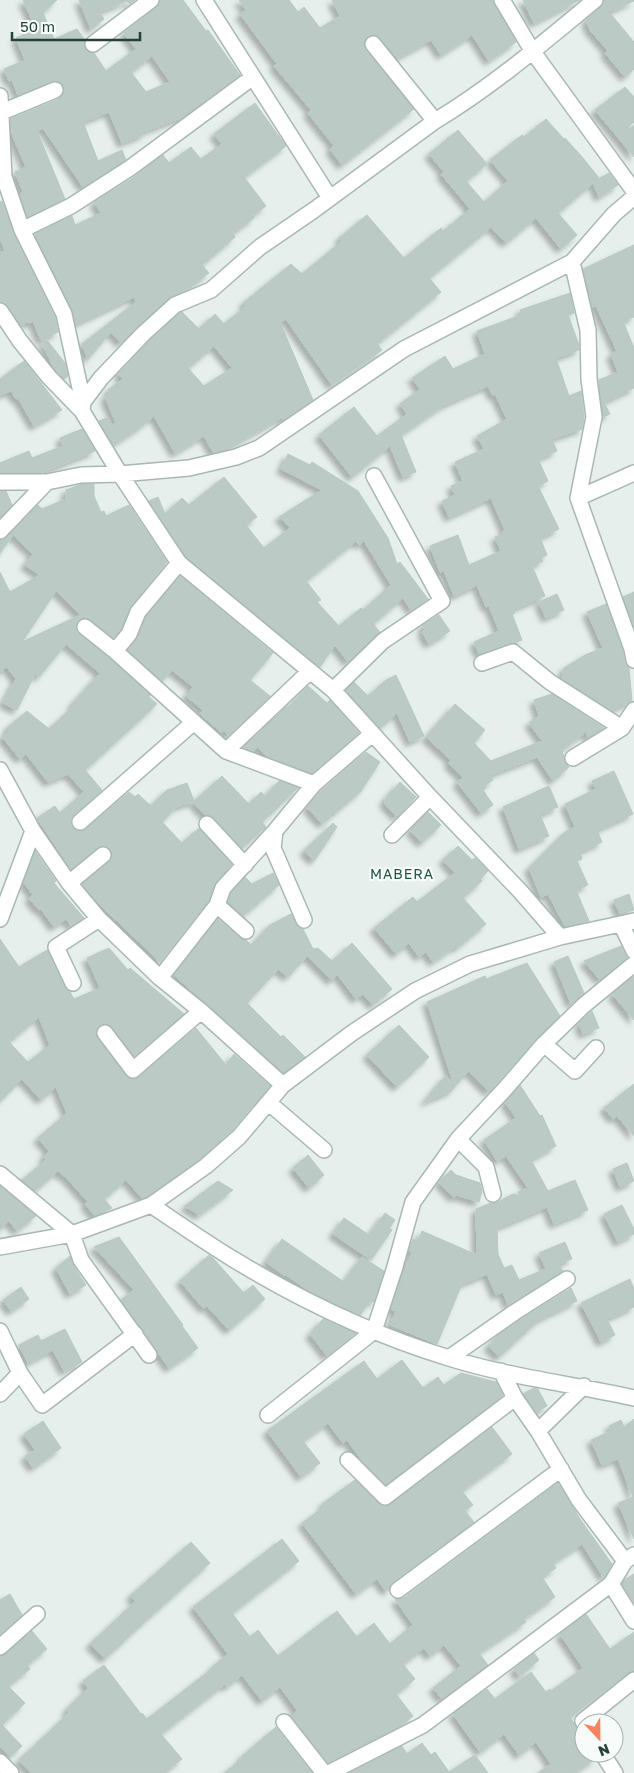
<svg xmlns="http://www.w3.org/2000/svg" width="634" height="1773" viewBox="0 0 634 1773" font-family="'Golos Text',sans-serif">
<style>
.building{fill:#bbcac4;stroke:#b8c9c2;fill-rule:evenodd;filter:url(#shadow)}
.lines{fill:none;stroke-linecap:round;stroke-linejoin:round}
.minor-casing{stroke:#a8b8b2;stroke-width:18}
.minor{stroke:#fff;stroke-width:15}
.labels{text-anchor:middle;stroke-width:4.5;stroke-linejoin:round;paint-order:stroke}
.neighbourhood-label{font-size:14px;letter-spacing:1px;fill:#1f5548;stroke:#f7fbf9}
</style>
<defs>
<filter id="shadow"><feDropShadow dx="-4.5" dy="4.5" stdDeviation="2.5" flood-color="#0004"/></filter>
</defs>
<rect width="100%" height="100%" fill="#e6efeb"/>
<path class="building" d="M23,0H57L43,13L54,39L77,29L85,40V49L89,52L94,53L106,71L136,49L124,33L157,7L160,0H183L206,31L208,30L240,75L181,119L180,118L143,132L145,134L122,143L109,112L83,122L98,161L122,150L126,160L83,187L43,128L37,131L65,199L27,217L20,194L23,192L15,172L26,167L11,132L10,119L59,99L63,95L64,91L61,83L56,81L18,95L12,80L9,81L4,69L25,60L16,38L36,29ZM152,56L170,82L146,92L131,72Z
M79,0H135L130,4L127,1L99,12L104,19L91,29Z
M239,0H289L298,12L304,7L320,28L340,16L332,0H492L516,42L489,61L472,35L441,55L431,40L397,58L380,38L376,35L368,36L364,41L365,49L414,109L342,165L330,149L334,146L308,113L311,110L274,66L277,64L240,14L246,10Z
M523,0H580L534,23Z
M604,0H634V1L609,12L634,42V69L625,77L605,53L608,51L590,30L586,20L601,7Z
M625,87L634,97V122L628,127L629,129L634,125V157L595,110Z
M255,103L286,146L244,177L266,206L252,216L254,218L233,233L235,237L202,265L209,273L188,289L169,298L121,343L111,332L88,359L82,344L136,302L134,297L76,324L72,310L35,234L72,216L75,225L101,213L94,202L133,178L163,155L169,163L191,147L201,159L222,144L214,134Z
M546,119L564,139L565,138L583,158L599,178L595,181L609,173L618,185L599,197L593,183L558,213L577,235L561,249L536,218L506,243L491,227L429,278L441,292L377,344L382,350L332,385L286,319L280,322L313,400L284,420L281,418L222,451L213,452L204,436L175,453L154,416L139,428L113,445L99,421L107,418L112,425L116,423L105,397L110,393L108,390L123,379L118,374L150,341L180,313L182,312L199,329L215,314L224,324L246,306L243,303L291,264L302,274L342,241L339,238L367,215L404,258L441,228L443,231L470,209L441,174L444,172L429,154L458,130L487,164L466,181L484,202L508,181L490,160L522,135L524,137ZM214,346L232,368L204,386L188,368Z
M2,201L14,234L55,317L58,332L41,340L33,321L29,323V321L21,325L8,306L0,302V253L5,250L0,239V202Z
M634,245V317L623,321L634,348V388L604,402L610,414L603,417L599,380L618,372L611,354L617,351L596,306L592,307L583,269Z
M570,293L574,313L568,315L579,345V350L556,358L569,396L581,391L584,417L582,429L552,439L557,451L538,459L548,481L538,486L559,529L540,538L547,555L541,558L543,561L532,566L545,596L514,609L515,613L512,614L522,640L479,654L474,642L499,631L489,606L486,607L477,585L454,596L444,571L440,572L430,546L458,535L469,565L501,551L495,537L503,534L502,532L505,530L491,498L449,517L442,501L455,495L451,486L463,481L455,462L484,449L477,436L507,419L495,394L493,396L488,386L471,393L444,405L401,435L416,472L403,477L390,446L352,477L319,435L354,407L377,436L407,414L400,404L420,389L412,378L445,356L453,369L485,354L477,331L521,315L520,310Z
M47,340L65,363L68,376L64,379L54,369L43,343Z
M24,361L62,410L34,426L18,398L16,399L11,391L0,395V379Z
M82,429L95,451L40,473H0V463L29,451L32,458L63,446L60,438Z
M288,454L310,465L312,462L358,491L388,538L397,564L400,562L428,599L411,610L403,598L373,624L380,632L348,662L335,645L320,667L186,557L149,501L158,497L165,514L182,498L189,505L224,477L257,517L246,525L264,548L290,528L279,517L322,490L281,469ZM356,541L359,545L364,541L391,585L363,610L361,608L339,626L317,602L321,600L306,581Z
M82,484H94V496L101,512L104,511L106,516L129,505L167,562L131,606L121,629L114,638L87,618H81L76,625V630L79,634L109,658L150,695L149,697L157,704L85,770L102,790L74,815L71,819V824L73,828L77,831L86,829L129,792L135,797L138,794L151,806L167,790L187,783L194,801L176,807L162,822L182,843L199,828L232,864L216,882L209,900L160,962L95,900L82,884L109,862L112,854L110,849L106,846L97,848L71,869L37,818L55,806L60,813L84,792L68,774L48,782L26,754L20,759L2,737L9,730L7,728L27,711L49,729L74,706L72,704L100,673L66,644L39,677L35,674L17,710L3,703L16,679L6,666L0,674V572L10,592L40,575L25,565L33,554L13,535L0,553V540L7,537L38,505L42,509L66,499V490ZM56,591L80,615L22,642Z
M0,491H6L12,505L0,517Z
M180,576L273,653L250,680L270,696L229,735L224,731L222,733L200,714L203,710L186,696L193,687L172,670L162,681L128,650L138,638L146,617Z
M634,592V627L623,597Z
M557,594L564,610L546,618L539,602Z
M606,604L623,651L625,662L629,668L632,701L611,710L562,678L564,668L585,655L603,648L587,612Z
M439,615L450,631L429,644L422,632L425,630L422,626Z
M396,675L424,736L410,742L397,713L380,728L346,690L354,682L368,696L386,680Z
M308,686L327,703L330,700L359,733L312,773L267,757L257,747L254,751L244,747L285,708L289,706Z
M552,694L604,728L588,738L586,732L562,750L565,762L569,767L553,781L537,757L490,775L493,780L484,786L486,788L483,790L493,805L481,813L457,782L463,778L448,763L451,760L426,737L455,704L485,730L474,743L491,761L542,741L529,723L539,716L534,700Z
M366,752L380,762L361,791L322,824L307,807L321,791Z
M614,771L633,814L597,830L602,842L580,852L582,859L577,861L588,885L576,890L589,921L565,926L548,894L541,897L529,868L565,832L575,827L565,804L596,789L592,781Z
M222,776L249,804L261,792L265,796L279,781L298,788L262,822L266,827L242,848L214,818L205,815L193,802Z
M400,782L416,797L397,817L385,804V799Z
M549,786L558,807L540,815L549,836L519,849L503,807Z
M428,812L441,825L422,843L410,830Z
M333,823L337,827L314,861L304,851Z
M458,846L472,860L475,858L488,871L480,879L482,881L463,898L486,924L457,948L456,946L433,962L426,952L419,957L409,943L396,954L374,928L413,897L417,902L455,873L443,860Z
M35,851L56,881L54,883L84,918L71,926L66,919L54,927L41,909L39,910L29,898L33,895L24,883Z
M273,873L279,885L243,916L228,902L231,893L245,877L252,884Z
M629,894L634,910L620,914L614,900Z
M291,914L296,924L303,929L313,949L318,948L332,961L352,943L392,989L373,1005L363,994L356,999L337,974L332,981L307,956L288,977L278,969L247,1003L281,1037L283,1035L305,1057L284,1073L174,975L218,919L240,938L246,940L251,945L270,925Z
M0,939L19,967L47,950L65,987L70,992L74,999L100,988L87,958L109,948L128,970L130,968L184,1014L134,1056L112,1027L104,1024L99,1026L96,1034L98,1039L129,1078L134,1079L139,1077L196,1028L226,1065L234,1054L270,1086L232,1130L200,1159L147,1197L142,1198L126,1180L104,1199L112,1208L95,1216L85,1204L88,1202L65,1176L64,1177L58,1171L35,1191L22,1180L46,1160L43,1157L49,1151L38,1138L67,1113L56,1087L41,1100L22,1079L0,1101ZM39,1017L50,1045L28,1062L9,1042Z
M621,946L627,958L600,980L584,961Z
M568,956L584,993L571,1004L554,962Z
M527,963L560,1016L537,1038L489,1092L468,1071L451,1091L424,1102L446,1075L453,1082L427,1002L485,976L486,979Z
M634,976V1020L612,994Z
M592,1011L599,1028L583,1034L579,1023Z
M399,1025L429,1057L397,1087L367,1055Z
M634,1084V1136L617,1116L613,1119L604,1108Z
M520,1085L540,1116L542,1115L556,1146L531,1160L548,1191L575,1180L588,1210L554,1224L547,1207L497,1228L498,1254L504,1268L512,1265L519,1280L546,1269L539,1253L565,1242L572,1259L559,1264L563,1271L508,1305L503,1292L496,1295L487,1274L462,1284L437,1344L390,1325L396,1311L391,1309L412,1252L409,1251L413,1239L418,1241L422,1231L477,1255L476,1209L491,1203H496L513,1194L521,1196L518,1192L528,1188L506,1156L497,1161L484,1140L516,1118L505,1102Z
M308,1155L324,1175L309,1188L293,1168Z
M627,1163L634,1181L620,1187L613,1169Z
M451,1170L456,1175L480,1183L482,1191L479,1202L456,1195L454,1198L439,1182Z
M218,1181L233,1190L199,1215L185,1206Z
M0,1186L36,1216L17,1231L9,1221L0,1229Z
M622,1205L634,1229V1234L618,1242L604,1214Z
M385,1213L395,1220L389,1229L392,1230L371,1260L333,1234L344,1218L369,1235Z
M119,1237L183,1325L182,1326L198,1348L169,1368L121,1300L134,1290L94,1247Z
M282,1239L344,1282L362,1257L384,1271L374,1302L370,1301L360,1315L308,1290L286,1275L285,1276L266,1262Z
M209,1255L213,1258L244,1293L253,1285L265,1299L229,1330L207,1306L204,1309L180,1281Z
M70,1256L73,1265L86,1285L70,1294L56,1268Z
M630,1279L634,1289V1307L607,1319L615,1335L601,1342L581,1303Z
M21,1287L29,1299L11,1311L3,1300Z
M571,1288L577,1301L540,1319L499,1357L488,1346L497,1336L520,1320Z
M323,1319L356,1333L327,1356L310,1334Z
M65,1329L82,1362L64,1371L53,1350L28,1363L19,1345L38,1335L41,1341Z
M402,1360L423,1388L438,1377L444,1385L461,1373L496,1382L503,1395L386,1485L363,1462L347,1440L343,1443L328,1423L303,1441L320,1463L301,1477L267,1431L364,1361L377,1379Z
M534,1388L538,1389L547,1406L536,1412L523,1394Z
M634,1419V1539L618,1503L633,1497L618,1459L602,1465L591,1440L611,1431L609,1426L621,1420L624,1427Z
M43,1421L61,1448L33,1468L25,1456L35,1450L24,1434Z
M492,1427L512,1454L462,1491L473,1505L465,1511L474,1522L392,1582L389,1591L387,1589L385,1590L377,1579L356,1594L302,1523L324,1507L322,1504L355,1480L379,1504L383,1506L390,1505Z
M558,1483L580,1519L612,1564L604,1578L582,1544L553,1563L556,1568L542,1577L555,1597L523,1619L526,1622L479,1653L488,1665L442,1699L433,1688L461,1666L444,1645L430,1656L424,1648L403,1664L415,1679L396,1694L413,1716L402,1725L328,1763L291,1716L297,1710L280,1687L262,1701L242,1675L227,1687L225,1684L161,1734L182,1759L165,1773H31L19,1760L69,1713L66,1710L88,1688L83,1681L104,1665L141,1714L142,1713L147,1719L213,1668L212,1667L228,1654L193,1607L282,1539L299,1561L232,1613L250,1637L258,1630L278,1656L337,1611L357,1637L374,1623L390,1644L413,1625L395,1599L404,1598Z
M191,1542L210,1563L142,1624L105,1659L90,1644L136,1601L130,1596Z
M634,1574V1603L622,1584L624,1580Z
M10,1594L22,1615L0,1634V1600Z
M586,1614L610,1649L634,1632V1671L628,1673L570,1717L584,1738V1753H593L595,1759L574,1773H538L551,1764L536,1742L519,1755L504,1734L480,1752L453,1714L487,1689L495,1699L531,1672L546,1692L550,1689L551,1691L583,1668L560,1634Z
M32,1631L47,1649L27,1665L30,1669L8,1686L25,1703L2,1725L22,1746L10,1757L0,1746V1656L6,1654Z
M534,1653L539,1660L519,1676L514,1669Z
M276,1727L312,1773H224L242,1759L241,1757Z
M422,1743L431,1755L435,1752L449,1772L475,1755L488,1773H350L402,1746L407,1754Z"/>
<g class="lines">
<g class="minor-casing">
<path id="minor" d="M204,0L330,198
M502,0L533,52L634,191
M93,44L151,0
M373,44L435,121
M0,96L4,177L22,230L64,314L83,402
M2,112L55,90
M22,230L71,206L130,168L253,77
M572,262L588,330L589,379L594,417L578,498L632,649L634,660
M0,311L20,341L49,377L82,411L120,474L179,563L333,690L430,797L520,891L560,937
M82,411L83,402L101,378L143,334L175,305L211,290L260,247L314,210L435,121C492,87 544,42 595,0
M0,482H47L81,475L120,474L189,468L236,457L259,448L404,349L572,262L614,214L634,197
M578,498L634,473
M0,531L47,482
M179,563L138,612L129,634L115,651L226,751L314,784
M85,627L115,651
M482,663L513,652L550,682L622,728
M333,690L383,641L442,601L374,476
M226,751L309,672
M573,758L622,728L634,710
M0,770L33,831L69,883L99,919L160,978L201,1011L283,1085
M80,822L194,722
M207,824L245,865
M275,831L273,848L304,920
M392,835L430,797
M69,883L103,855
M217,905L246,931
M0,919L33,831
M621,924L634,951
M160,978L217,905L223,888L275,831L314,784L372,734
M73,983L56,947L99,919
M105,1033L133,1070L201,1011
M544,1044L575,1071L596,1048
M269,1103L324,1150
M458,1139L486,1167L493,1194
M0,1174L72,1234L81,1260L149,1355
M151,1205C178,1223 205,1242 233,1259C300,1300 374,1335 449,1358C509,1377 573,1384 634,1398
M0,1247L72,1234L151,1205L206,1166L239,1137L283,1085L352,1033L415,991L470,964L560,937L634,921
M0,1331L20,1373L0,1394
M449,1358L515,1312L567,1279
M501,1371L515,1398L538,1431L579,1500L625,1561
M20,1373L42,1405L135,1334
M268,1415L374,1331L394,1270L413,1202L458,1139L504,1090L544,1044L583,1006L634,964
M538,1431L584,1386
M348,1460L385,1497L515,1398
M611,1584L634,1621
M398,1590L561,1469
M0,1647L37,1614
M284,1722L324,1773
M584,1723L583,1721L634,1680
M602,1753L615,1773
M0,1762L11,1773
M329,1773L423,1725L611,1584L625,1561L634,1555"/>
</g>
<use href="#minor" class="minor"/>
</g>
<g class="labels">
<g class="neighbourhood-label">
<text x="402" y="879">MABERA</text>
</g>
</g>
<g transform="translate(599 1738) rotate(158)"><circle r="24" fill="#f7fbf9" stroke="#a3b1ad"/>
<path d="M0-4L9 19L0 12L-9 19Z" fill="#f4845f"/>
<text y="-8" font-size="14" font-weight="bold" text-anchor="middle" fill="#24423a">N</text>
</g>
<path d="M12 32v8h128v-8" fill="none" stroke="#24423a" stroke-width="2.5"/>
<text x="20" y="32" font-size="15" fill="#24423a" stroke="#f7fbf9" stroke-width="4" paint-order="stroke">50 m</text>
</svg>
